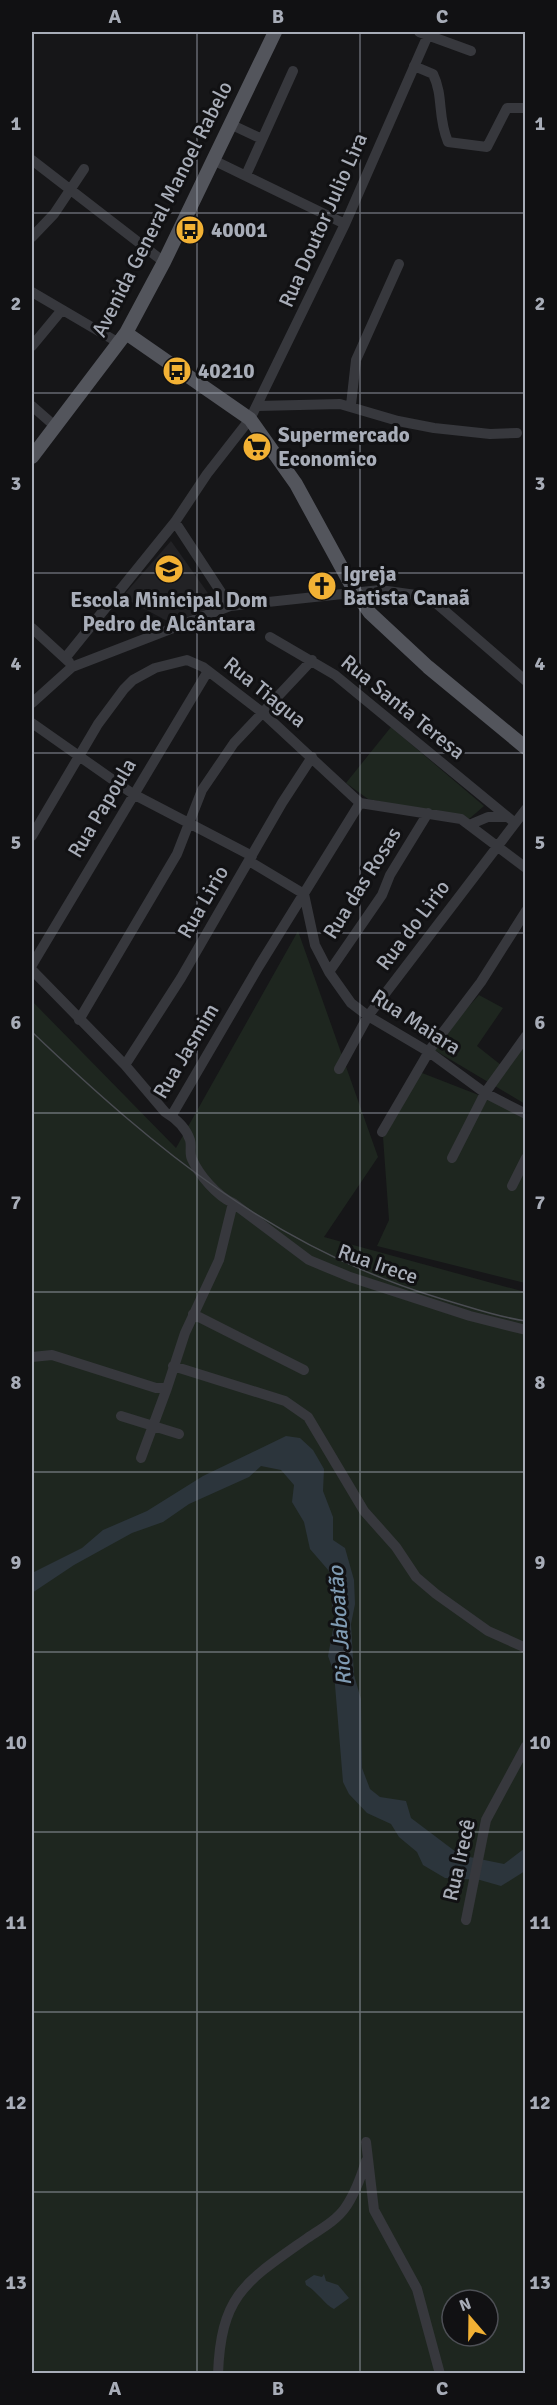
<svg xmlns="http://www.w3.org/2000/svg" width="557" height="2405" viewBox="0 0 557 2405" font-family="Signika,sans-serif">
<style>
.built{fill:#222225}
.green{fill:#1e261f;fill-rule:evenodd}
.water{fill:#2c353c}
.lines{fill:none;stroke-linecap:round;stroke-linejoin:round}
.minor{stroke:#37383d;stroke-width:10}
.major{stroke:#53555c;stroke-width:14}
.tram{stroke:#4a4c52;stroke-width:1.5}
.grid{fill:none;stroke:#a8adb8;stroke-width:1.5;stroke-opacity:0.55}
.labels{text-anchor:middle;stroke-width:6;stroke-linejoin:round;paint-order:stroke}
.street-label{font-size:21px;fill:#a8adb8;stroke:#111113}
.poi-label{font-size:21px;font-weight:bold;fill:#a8adb8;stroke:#111113;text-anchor:start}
.water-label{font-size:22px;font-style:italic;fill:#7f9bb3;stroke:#111113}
.neatline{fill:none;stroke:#a8adb8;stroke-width:2}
.grid-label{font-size:20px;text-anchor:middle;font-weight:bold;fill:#a8adb8}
</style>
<rect width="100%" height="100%" fill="#161618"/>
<path class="built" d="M171,541L217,606L171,623L122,597Z"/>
<path class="green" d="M391,727L484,806L469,819L368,799L346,783Z
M298,931L378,1157L324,1237L525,1292V2373H32V1001L176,1148ZM452,2300H488V2336H452Z
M479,995L503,1008L477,1046L501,1065L525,1041V1104L431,1048Z
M417,1071L525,1113V1283L377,1246L389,1220L383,1137Z"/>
<path class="water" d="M286,1436L300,1438L313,1450L324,1469L323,1491L333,1517V1540L345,1548L354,1580L355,1604L351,1624L354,1675L361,1699L362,1768L370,1789L380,1797L406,1801L411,1818L460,1855L504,1864L525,1848V1871L501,1886L480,1880L445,1878L423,1865L417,1852L399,1837L391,1824L367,1813L349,1794L343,1782L334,1673L328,1656L335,1619L332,1604L333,1584L329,1571L310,1549L304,1522L292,1502L294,1485L281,1470L261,1466L249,1477L189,1504L163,1522L132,1533L74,1565L32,1593V1573L82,1548L103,1530L147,1511L203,1476Z
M324,2274L326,2281L338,2285L349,2298L334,2309C324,2304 318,2292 306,2285L305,2281L314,2275L322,2277Z"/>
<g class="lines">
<path class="minor" d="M419,32L471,51
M414,66L433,74C444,97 437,116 448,142L487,147L507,108H526
M230,124L262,139
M32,160L164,262
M213,160L345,224
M246,175L293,71
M32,237L54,214L84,169
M32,292L119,343
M32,346L61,311
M351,405L356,360L399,264
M32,406L56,427
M258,406L340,404L398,421L434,428L490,434L517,433
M175,522L230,606
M32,628L69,662
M270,637L335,675L515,823
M66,657L175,522L207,474L250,419L345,224L428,35
M32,703L72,667L230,606L380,590L416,595L437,604L526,681
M32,723L133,794L252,856
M469,825L488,817H505
M32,836L98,724L124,689L133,680L155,668L187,660L203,667L263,713L360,803L461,819L526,868
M249,861L304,894L315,945L329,972L351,1003L368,1016L429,1052L485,1093L526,1114
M32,965L208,671
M32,970L125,1065L165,1112C175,1118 186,1128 190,1140C192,1146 189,1153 192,1159C199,1175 217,1196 233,1203L309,1260L350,1277L470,1316L526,1330
M329,972L382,895L390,875L428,813
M79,1020L177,854L202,790L234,743L312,660
M125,1065L181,978L282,803L312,757
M339,1069L368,1016L526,809
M172,1115L259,966L360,803
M382,1132L431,1048L481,982L526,911
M452,1158L485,1093L526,1036
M512,1186L526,1158
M193,1314L304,1370
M32,1357L52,1355L156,1388H167L185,1333L219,1260L233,1203
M173,1366L285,1401L308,1417L364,1511L396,1547L416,1577L436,1594L488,1631L526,1648
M121,1416L179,1434
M141,1458L167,1388
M466,1920L486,1820L526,1746
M366,2142L374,2210L417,2289L440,2374
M218,2374C221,2295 245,2282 306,2239C319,2230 336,2221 345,2208C355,2194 361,2177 366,2161"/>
<path class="major" d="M126,333L250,419L296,484L355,592L370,613L428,667L526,748
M32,457L126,333L164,262L275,32"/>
<path class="tram" d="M32,1032C156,1150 275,1249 442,1299C470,1307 497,1317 526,1321"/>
</g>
<path class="grid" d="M197,32V2374M360,32V2374M32,213H526M32,393H526M32,573H526M32,753H526M32,933H526M32,1113H526M32,1292H526M32,1472H526M32,1652H526M32,1832H526M32,2012H526M32,2192H526"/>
<defs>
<g id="bus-disc" transform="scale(1.5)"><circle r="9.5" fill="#f2b134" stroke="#111113"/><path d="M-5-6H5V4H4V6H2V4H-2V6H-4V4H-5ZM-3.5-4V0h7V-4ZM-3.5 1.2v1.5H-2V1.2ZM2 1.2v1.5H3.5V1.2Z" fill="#111"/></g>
<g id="supermarket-disc" transform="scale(1.5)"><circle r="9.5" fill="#f2b134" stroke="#111113"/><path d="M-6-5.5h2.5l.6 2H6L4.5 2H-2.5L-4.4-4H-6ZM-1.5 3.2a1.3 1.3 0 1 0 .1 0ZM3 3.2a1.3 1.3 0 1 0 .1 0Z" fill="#111"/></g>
<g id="school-disc" transform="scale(1.5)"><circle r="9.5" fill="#f2b134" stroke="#111113"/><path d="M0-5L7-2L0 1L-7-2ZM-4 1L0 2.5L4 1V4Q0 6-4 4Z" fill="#111"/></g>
<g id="church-disc" transform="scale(1.5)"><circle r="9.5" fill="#f2b134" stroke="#111113"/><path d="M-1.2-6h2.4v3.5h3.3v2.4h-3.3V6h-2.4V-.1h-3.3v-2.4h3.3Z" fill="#111"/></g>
</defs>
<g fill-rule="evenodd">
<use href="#bus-disc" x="190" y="230"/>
<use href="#bus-disc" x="177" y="371"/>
<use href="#supermarket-disc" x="257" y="447"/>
<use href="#school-disc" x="169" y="569"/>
<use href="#church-disc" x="322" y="586"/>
</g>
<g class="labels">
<g class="street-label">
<text transform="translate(162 209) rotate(-63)" y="7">Avenida General Manoel Rabelo</text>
<text transform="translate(323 220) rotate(-66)" y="7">Rua Doutor Julio Lira</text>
<text transform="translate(265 692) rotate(39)" y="7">Rua Tiagua</text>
<text transform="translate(403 707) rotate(39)" y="7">Rua Santa Teresa</text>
<text transform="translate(102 808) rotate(-59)" y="7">Rua Papoula</text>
<text transform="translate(362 883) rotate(-58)" y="7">Rua das Rosas</text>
<text transform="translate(203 902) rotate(-60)" y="7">Rua Lirio</text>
<text transform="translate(413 925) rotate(-53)" y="7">Rua do Lirio</text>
<text transform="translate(416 1022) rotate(33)" y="7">Rua Maiara</text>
<text transform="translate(186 1051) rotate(-59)" y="7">Rua Jasmim</text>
<text transform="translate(378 1264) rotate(19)" y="7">Rua Irece</text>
<text transform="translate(459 1860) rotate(-77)" y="7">Rua Irecê</text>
</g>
<g class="poi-label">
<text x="211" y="237">40001</text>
<text x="198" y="378">40210</text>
<text x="278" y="442">Supermercado<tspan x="278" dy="24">Economico</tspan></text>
<text x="343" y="581">Igreja<tspan x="343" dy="24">Batista Canaã</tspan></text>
<text x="169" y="607" text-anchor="middle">Escola Minicipal Dom<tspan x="169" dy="24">Pedro de Alcântara</tspan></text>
</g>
<g class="water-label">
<text transform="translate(339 1626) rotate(-94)" y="8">Rio Jaboatão</text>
</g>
</g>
<rect width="557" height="2405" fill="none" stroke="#111113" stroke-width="66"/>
<g transform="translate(470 2318) rotate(340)"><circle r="28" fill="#111113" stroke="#4d4f55" stroke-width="1.5"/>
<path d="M0-4.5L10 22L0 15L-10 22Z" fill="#f2b134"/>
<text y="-9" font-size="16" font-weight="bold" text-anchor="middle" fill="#a8adb8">N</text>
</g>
<rect x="33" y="33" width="491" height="2339" class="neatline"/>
<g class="grid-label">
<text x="115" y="23">A</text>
<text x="278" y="23">B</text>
<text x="442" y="23">C</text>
<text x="16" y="130">1</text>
<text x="540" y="130">1</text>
<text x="16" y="310">2</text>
<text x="540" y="310">2</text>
<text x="16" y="490">3</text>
<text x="540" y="490">3</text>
<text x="16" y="670">4</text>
<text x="540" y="670">4</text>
<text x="16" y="849">5</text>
<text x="540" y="849">5</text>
<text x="16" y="1029">6</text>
<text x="540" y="1029">6</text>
<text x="16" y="1209">7</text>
<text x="540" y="1209">7</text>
<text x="16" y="1389">8</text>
<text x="540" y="1389">8</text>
<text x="16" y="1569">9</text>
<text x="540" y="1569">9</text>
<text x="16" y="1749">10</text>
<text x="540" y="1749">10</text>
<text x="16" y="1929">11</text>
<text x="540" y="1929">11</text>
<text x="16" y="2109">12</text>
<text x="540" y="2109">12</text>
<text x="16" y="2289">13</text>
<text x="540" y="2289">13</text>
<text x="115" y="2395">A</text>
<text x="278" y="2395">B</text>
<text x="442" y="2395">C</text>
</g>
</svg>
